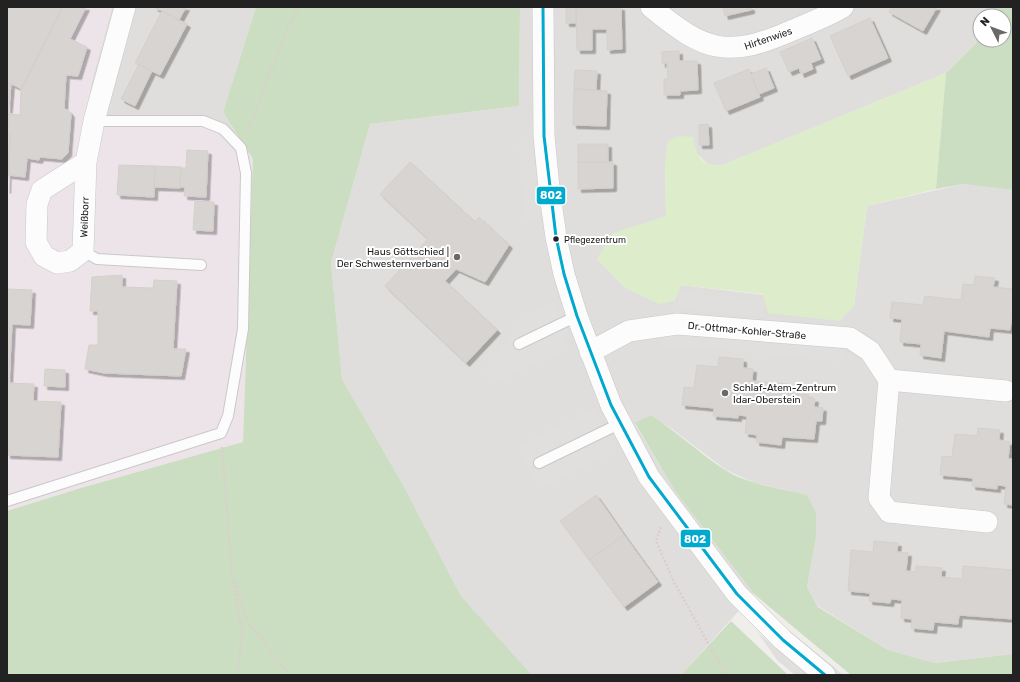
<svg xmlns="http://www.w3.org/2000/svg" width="1020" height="682" viewBox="0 0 1020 682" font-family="Rubik,sans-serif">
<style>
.residential{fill:#dfdedc}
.industrial{fill:#ede4e9}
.grass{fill:#ddeccb}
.forest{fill:#cbdec1}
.parking{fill:#e0dfde}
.building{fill:#d7d4d2;stroke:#d3d0cc;filter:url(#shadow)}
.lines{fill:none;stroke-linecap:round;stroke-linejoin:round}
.service-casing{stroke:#c9c8c7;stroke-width:12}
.minor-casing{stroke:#c9c8c7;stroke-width:22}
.path{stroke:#dccecd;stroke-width:2.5;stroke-dasharray:2 2;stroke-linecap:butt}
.service{stroke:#fdfcfc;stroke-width:10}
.minor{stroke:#fdfcfc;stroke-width:21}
.bus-1-casing{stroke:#fff;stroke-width:6}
.bus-1{stroke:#00a9ce;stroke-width:3}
.bus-dot{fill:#222;stroke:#fff;stroke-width:1.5}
.poi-dot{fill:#6a6968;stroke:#fff;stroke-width:1.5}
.labels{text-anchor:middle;stroke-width:4;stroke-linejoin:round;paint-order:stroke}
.bus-label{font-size:9px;fill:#222;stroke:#fff;text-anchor:start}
.street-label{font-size:10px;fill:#222;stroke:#fff}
.poi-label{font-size:10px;fill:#222;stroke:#fff;text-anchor:end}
.line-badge{stroke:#fff;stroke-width:1.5}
.badge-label{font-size:11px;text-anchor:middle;font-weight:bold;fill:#fff}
</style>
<defs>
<filter id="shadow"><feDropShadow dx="3.5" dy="3.5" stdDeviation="0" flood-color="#0004"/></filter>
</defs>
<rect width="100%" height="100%" fill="#f0eeeb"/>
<path class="residential" d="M112,7H256L223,112L237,134L190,125L85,123L91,84Z
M520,7H994L990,16H980V39L946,73L720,166L708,164L696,153L692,137L665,160L666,216L647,223L674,301L681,285L854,306L867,206L963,184L1013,190V654L933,663L888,650L818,606L807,587L816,537L807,495L755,483L726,470L672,429L651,415L635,424L675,491L754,594L681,675H532L461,596L402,483L342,379L331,263L370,124L519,106Z"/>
<path class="industrial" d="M7,7H112L91,84L85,123L190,125L237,134L253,159L243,442L81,488L7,511Z"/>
<path class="grass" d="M946,73L936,189L867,206L854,306L840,321L768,313L763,294L681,285L674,301L659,304L625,288L597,259L613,233L666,216L665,160L668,141L680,136L693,137C697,156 699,164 720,166Z"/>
<path class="forest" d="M256,7H520L519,106L370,124L331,263L342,379L402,483L461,596L532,675H7V511L81,488L243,442L253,159L223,112Z
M994,7H1013V190L963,184L936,189L946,73L980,39L1004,40V16H990Z
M651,415C677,432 699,453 725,470C749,485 780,488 807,495L816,513V537L807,587L818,607L888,650L934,663L1013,654V675H851L754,594L675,491L635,423Z
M731,621L788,675H681Z"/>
<path class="parking" d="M532,142L540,219L525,220L518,144Z
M680,292L764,301V317L677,308Z
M555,302L569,331L562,335L568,349L492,385L485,369L524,317Z
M659,333L843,348L841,362L719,349L665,348L660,341Z
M593,409L614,452L538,489L518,446Z
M781,624L833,666L843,675H835Z
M758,633L809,675H795L777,660Z"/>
<path class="building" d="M7,7H63L22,89L7,82Z
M63,7H86L70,39L87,47L78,76L66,75L64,109L68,110L71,114L68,153L62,159L40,157L39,160L27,158L25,177L8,175L10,134H7L9,114L20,115L21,88Z
M154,7H186L179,20Z
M566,7H576V23H566Z
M576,7H621L622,49L607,50V29H592V50H577Z
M723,7H751V10L725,16Z
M892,7H937L923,31L889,12Z
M162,11L187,24L160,75L135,63Z
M870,18L888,58L848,76L830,36Z
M812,38L821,59L811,63L813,69L801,74L799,68L789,72L780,52Z
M679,51V61H697L698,90L680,91V95H664V79H668L667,63L662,64V52Z
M139,64L152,71L135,106L121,99Z
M766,68L774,88L759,94L751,74Z
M749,69L760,97L726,111L714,83Z
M575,70L597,71L596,90L574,89Z
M7,82L11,84L7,130Z
M574,89L607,91L606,126L573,125Z
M708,124L709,145H699V125Z
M7,134H10L7,190Z
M578,144H608V162H578Z
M187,150L208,151L206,197L184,196L185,187H180L181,168H186Z
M410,162L475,222L479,217L509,245L485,282L456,269L445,281L497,330L466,363L385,286L428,239L380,194Z
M578,162H613V188L578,189Z
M119,165L155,166L154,197L117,195Z
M155,166L181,167L180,188L154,187Z
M195,201L214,202L213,231L193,230Z
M122,275V287L153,288L154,280L177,281L173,349H186L181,376L104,373L85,369L89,345H98V311H90L92,277Z
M975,276L995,278L993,287L1013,289V307L1010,330L990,328L989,337L944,331L941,358L920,355L921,344L900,342L902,319L890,318L892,302L923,305L925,296L961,300L963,284L974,285Z
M7,289L32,290L30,325L12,324L9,383L34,384L33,401L61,402L58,457L7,455Z
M719,357L743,359V368L753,369L752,381L788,384L787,393L809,395L808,398L815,399L814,407L823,408L822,421H816L814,439L782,437L781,445L756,442L757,435L745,433L747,416L738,415V418L713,416L714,408L682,405L684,387L694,388L697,365L718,367Z
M45,369L65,370V387L44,386Z
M978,428L1000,430L999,440L1010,442L1008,459H1013V505L1004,504L1006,486L997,485V489L972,486L973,478L940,475L942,456L952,457L955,434L977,436Z
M596,495L624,535L589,560L560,521Z
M624,535L658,582L624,607L589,560Z
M874,541L898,543L897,552L908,553L906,571L916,572V566L942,568L941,577L962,579L963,566L1013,570V619L959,615L958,624L934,622L933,630L911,628L912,619L901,618L902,600L891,599L890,603L869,601L870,593L848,591L851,550L873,552Z"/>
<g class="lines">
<g class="service-casing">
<path id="service" d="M83,251L97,259L201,265
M519,344L577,316
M539,463L621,423
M7,501L221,433L228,416L243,329L246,173L241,148L223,129L203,121H94"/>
</g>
<g class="minor-casing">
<path id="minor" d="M543,7L544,136L549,188L556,237L564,274L577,316L611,405L649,477L737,594L783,640L825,675
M651,7C705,52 728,59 793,30C810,23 828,16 843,7
M86,162L42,190L37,204L36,242L44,256L57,263L70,261L83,251L86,162L94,121L125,7
M590,352L629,331L677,324L850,338L870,351L889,380L879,498L889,512L987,522
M889,380L1006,391"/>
</g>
<path class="path" d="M247,132L292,18L299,7
M222,447L232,575L242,632L238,675
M661,527L656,541L674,582L722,668L729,675
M235,582L249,624L290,675"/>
<use href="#service" class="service"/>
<use href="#minor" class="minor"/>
<g class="bus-1-casing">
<path id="bus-1" d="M543,7L544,136L556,237L564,274L577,316L611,405L649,477L737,594L783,640L825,675"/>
</g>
<use href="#bus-1" class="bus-1"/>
</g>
<circle class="bus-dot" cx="556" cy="239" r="3.5"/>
<g class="poi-dot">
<circle cx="457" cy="257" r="4"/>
<circle cx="725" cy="393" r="4"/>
</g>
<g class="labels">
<g class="bus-label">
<text x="564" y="243">Pflegezentrum</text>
</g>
<g class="street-label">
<text transform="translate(768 38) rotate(-19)" y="4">Hirtenwies</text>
<text transform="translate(84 217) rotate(-88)" y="4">Weißborr</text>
<text transform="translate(747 330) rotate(5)" y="4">Dr.-Ottmar-Kohler-Straße</text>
</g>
<g class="poi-label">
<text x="449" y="255">Haus Göttschied |<tspan x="449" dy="12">Der Schwesternverband</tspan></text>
<text x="733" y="391" text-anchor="start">Schlaf-Atem-Zentrum<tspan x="733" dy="12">Idar-Oberstein</tspan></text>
</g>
</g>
<g class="line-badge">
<rect x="536" y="186" width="30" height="19" rx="4" fill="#00a9ce"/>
<rect x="680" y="529" width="31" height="19" rx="4" fill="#00a9ce"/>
</g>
<g class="badge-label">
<text x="551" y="199">802</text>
<text x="695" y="543">802</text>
</g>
<rect width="1020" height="682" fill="none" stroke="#222222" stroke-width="16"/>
<g transform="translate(992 28) rotate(312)"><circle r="19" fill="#ffffff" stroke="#a7a7a7"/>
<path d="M0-3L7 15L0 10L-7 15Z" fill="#6a6968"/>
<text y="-6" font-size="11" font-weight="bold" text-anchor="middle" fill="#222222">N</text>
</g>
</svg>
